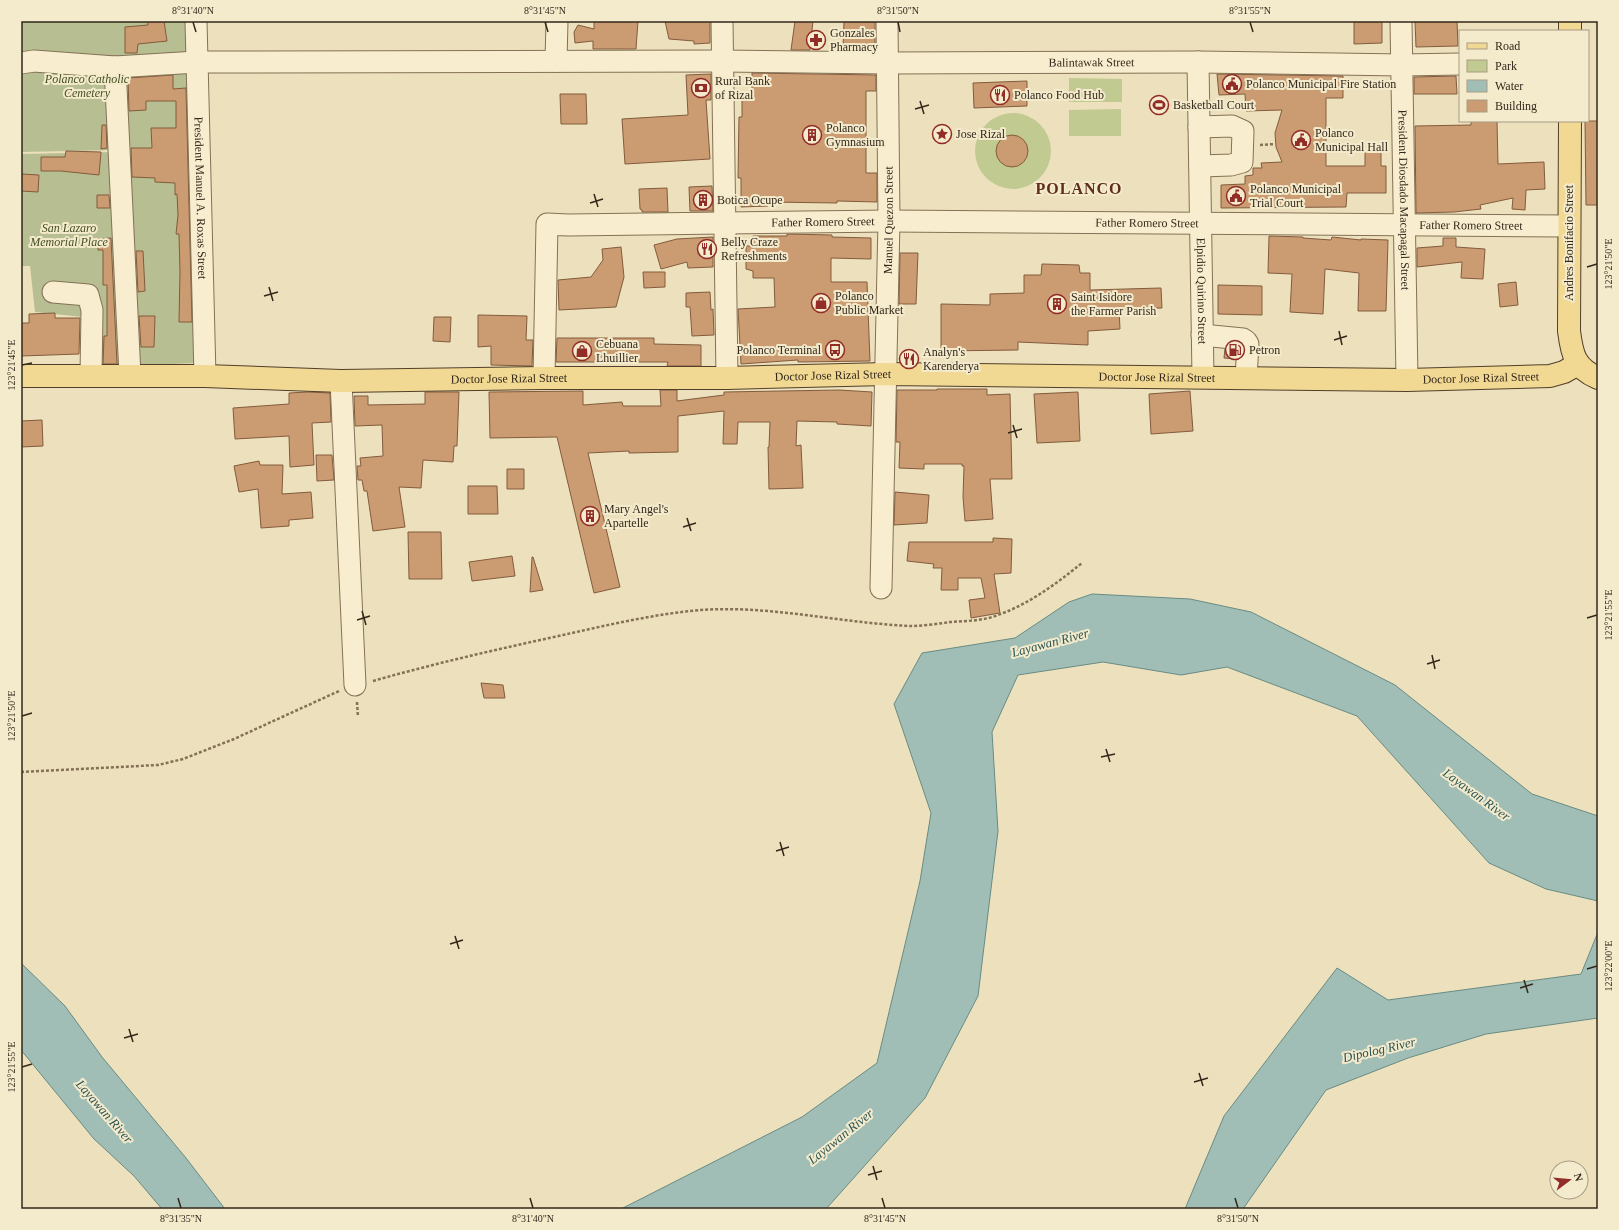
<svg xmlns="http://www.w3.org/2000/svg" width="1619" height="1230" viewBox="0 0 1619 1230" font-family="'Times New Roman',serif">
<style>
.green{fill:#c0ca91}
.cemetery{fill:#b7be91}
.water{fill:#a0beb6;stroke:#688b84}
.building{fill:#cb9b72;stroke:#825c3d}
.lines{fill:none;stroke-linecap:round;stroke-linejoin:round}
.minor-casing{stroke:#847156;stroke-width:23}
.major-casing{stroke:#513f2b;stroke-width:24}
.path{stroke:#847156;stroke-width:2.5;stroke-dasharray:3 2;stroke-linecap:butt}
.minor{stroke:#f8eecf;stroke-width:21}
.major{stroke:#f1d893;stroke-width:22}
.ticks{fill:none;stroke:#33281b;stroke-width:1.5}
.labels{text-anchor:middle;stroke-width:4;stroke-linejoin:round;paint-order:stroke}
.poi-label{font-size:12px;fill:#33281b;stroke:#f4eacc;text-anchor:start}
.street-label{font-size:12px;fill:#33281b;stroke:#f4eacc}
.park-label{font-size:12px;font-style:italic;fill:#424f22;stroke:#f4eacc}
.water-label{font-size:13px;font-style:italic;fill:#2a5352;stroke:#f4eacc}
.district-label{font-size:16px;font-weight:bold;letter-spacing:1px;fill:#5f2d1b;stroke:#f4eacc}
.neatline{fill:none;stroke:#33281b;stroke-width:1.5}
.ticks-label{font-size:10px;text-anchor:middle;fill:#33281b}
</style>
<rect width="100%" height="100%" fill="#ede0bc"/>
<path class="green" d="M1069,78L1122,79V102H1069Z
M1121,109V136H1069V110Z
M975 151a38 38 0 1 1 76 0a38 38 0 1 1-76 0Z"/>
<path class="cemetery" d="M21,21H187L197,363L126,366L117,150L21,152Z
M114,152L124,366H84L83,317L35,312L30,266H21V154Z"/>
<path class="water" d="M1092,594L1190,599L1251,612L1395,685L1532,794L1598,816V901L1546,889L1489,863L1357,716L1227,667L1181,675L1103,662L1018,675L992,732L998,831L978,996L925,1098L826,1209H621L802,1117L877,1063L920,881L931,813L894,704L922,653L1015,638L1069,602Z
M1598,932V1018L1486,1034L1408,1058L1326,1090L1243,1209H1185L1224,1116L1337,968L1388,1000L1581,974Z
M21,963L65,1006L102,1057L186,1158L225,1209H162L134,1176L94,1139L21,1050Z"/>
<path class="building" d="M148,21H164L167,41L138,44L137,53H125V27L148,25Z
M594,21H638L636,49H593V41L575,43L574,32L578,25L594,29Z
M665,21H710V43L694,44V41L669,39Z
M795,21H813L810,50H791Z
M844,21L875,22V51L843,50Z
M1354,21H1382V43L1354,44Z
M1415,21H1457L1458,46L1416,47Z
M752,73L876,75V91H866V173H877V202L837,201V203L768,202V206L741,207V178H738L739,117H742V97L752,98Z
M711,74V100H706L710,159L625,164L622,119L688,115L686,75Z
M1217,74L1343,76V98H1326V166H1365V151L1381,150V166H1386V193H1347L1346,207L1221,208V185L1245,184V176L1253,175V168H1262L1261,163L1282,162L1276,147L1275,133L1282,110L1246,111L1245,94L1219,95Z
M173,75V89L186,88L192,322H179L180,272L179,234H176L178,215L177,194L175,195V183L155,182V178L132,177L131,148H152L151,128H176V101H146V110L129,111L128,78Z
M1456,76L1457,94H1414V77Z
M1027,81V106L974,108L973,83Z
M560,94H586L587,124H561Z
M1471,121H1497L1498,164L1544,162L1545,189L1526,190L1525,210L1512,209L1513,198L1480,205L1481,209L1454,212L1416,213L1415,126L1471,125Z
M1585,121H1598V205H1586Z
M102,125H106L107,148L101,149Z
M996 151a16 16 0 1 1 32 0a16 16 0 1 1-32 0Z
M66,151L101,152L99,175L61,171H41V157H65Z
M21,174L39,175L38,192L21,191Z
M712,186L713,211H690L689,187Z
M667,188L668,212H642V210L640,209L639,189Z
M97,195H109L110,208H97Z
M787,234L832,235V237L871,238V259L831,258V282H867L870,361L798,362V360L741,364L738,309L775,307L774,278H753V271L746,269V246H753V236H787Z
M1269,236L1303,237V238L1331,240L1332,237L1361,240V239L1388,240L1386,311H1358L1359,273L1325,269L1323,314L1290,312L1292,274L1268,273Z
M713,237V267L688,268L687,262L661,269L654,245L677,239Z
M111,238L117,364H103L104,336H107V285H103V250H98V239Z
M1443,238H1456V247L1485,249L1483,279L1461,278L1462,262L1417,267V248L1443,246Z
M621,247L624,277L616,307L559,310L558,280L591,277L603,260L602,249Z
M136,251H143L145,291L138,292Z
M900,253H918L916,304H899Z
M1042,264L1079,265L1080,273H1090V290L1161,288L1162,308L1119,309L1120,329L1088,331V345L1018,342V350L941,351V304L990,305V294L1024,293V275H1041Z
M643,272H665V287L644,288Z
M1516,282L1518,305L1500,307L1498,284Z
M1218,285L1262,286V315L1218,314Z
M710,292L711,310L713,309L714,335L692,336L690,307H686V293Z
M55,313V318H80L79,354L21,356V323H29V314Z
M478,315L527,316L526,340H533L532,366L491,365V346L478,347Z
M139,316H155L154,347H141Z
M434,317H451L450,342L433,341Z
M557,338H654V344L701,345V366H667L668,362H556Z
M1225,349L1236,350L1235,359L1224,358Z
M937,389H987V395L1010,394L1012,479H990L993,519L965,521L963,497L964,466H962V464H924V469L899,468L900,442H896L897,390H937Z
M660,390H677V401L724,395V392L839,390L872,392L871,426L837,424V422L797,421L796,446L801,445L803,488L769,489L768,447H769L770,422H738L737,444H723L724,411L678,416V452L629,453V451L588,453L620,587L594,593L557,437L490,438L489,392L583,391V405L622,402L623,406H661Z
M1190,391L1193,431L1151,434L1149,394Z
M308,392L330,393L331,422L312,423L314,465L290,467L289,436L235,439L233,408L289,404V393Z
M425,392H459L457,446H454L453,462L423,460L421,488L399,487L405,527L373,531L367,491H364L362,480H358L357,466H361L360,458L383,456L382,425L355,426L354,396H368V405L425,404Z
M1078,392L1080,441L1037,443L1034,394Z
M42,420L43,446L21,447V421Z
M316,455H332L334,480L317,481Z
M259,461L260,465H283L282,494L311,492L313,518L289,520V526L261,528L258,489L239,492L234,466Z
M507,469H524V489H507Z
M468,486H497L498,514H468Z
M895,492L929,495L927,523L894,525Z
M408,532H441L442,579H409Z
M993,538L1012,539L1011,573L994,574L1000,613L971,618L969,600L985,598L981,578H958V590H941L942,568H933L934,564L907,561L909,542H993Z
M512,556L515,576L472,581L469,562Z
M532,557H533L543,590L530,592Z
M481,683L503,685L505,698H484Z"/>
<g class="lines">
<g class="minor-casing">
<g id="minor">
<path id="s1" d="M196,21L205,376"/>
<path d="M722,21L727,378"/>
<path id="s2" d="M1401,21L1407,380"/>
<path d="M556,61L557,21"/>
<path id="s3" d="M1198,62L1203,377"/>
<path d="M21,63L34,61L115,67"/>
<path d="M1199,127L1232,126L1243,131L1242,162L1231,165L1200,166"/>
<path d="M53,292L88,295L92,310L91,375"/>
<path d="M1202,335L1243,339L1246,341L1248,344L1246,378"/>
<path id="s4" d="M130,375L115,67L197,62L722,61L887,63L1198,62L1402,65L1460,64"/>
<path id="s5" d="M544,378L547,224L568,225L889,221L1569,226"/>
<path d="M341,381L355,685"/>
<path id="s6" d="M881,588L889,221L887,21"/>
</g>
</g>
<g class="major-casing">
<g id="major">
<path d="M1570,31V21"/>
<path d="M1570,121L1569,331C1572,355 1575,368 1598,378"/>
<path id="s7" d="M21,376H205L341,381L544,378H727L886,374L1407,380L1550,376L1564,372L1578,364"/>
</g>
</g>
<path class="path" d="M1260,145L1275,144
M373,681C436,663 499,649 563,635C608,625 654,614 701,610C771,605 840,623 910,626C923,626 937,624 950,622C966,621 983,621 998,615C1029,604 1056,584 1082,563
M357,702L358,717
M21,772L158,765L183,759L234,739L339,691"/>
<use href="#minor" class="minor"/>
<use href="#major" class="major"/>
</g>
<path class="ticks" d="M193,22L196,32M545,22L548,32M898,22L900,32M1250,22L1253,32M920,101L924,114M915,109L929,105M594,194L598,207M590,203L603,199M1587,267L1597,264M269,287L273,301M264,296L278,292M1339,331L1342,345M1334,340L1347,336M22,365L32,363M1013,425L1017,438M1008,433L1022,429M687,518L691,531M683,527L696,523M362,611L366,625M1587,618L1597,615M357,620L370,616M1432,655L1435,669M1427,664L1440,660M22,716L32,713M1106,749L1110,762M1101,757L1115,754M780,842L784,856M776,851L789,847M455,936L459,949M450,944L463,940M1587,969L1597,966M1524,980L1528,993M1520,988L1533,984M129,1029L133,1042M124,1038L138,1034M22,1067L32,1064M1199,1073L1203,1086M1194,1082L1208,1078M873,1166L877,1180M868,1175L882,1171M178,1198L181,1208M530,1198L533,1208M882,1198L885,1208M1235,1198L1238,1208"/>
<defs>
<g id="pharmacy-ring" transform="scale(1)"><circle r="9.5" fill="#f4eacc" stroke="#922c27" stroke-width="1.5"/><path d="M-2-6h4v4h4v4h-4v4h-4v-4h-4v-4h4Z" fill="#922c27"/></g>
<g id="civic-ring" transform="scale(1)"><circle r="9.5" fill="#f4eacc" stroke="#922c27" stroke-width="1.5"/><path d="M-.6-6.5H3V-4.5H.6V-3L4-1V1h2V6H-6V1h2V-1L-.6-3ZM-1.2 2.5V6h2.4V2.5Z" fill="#922c27"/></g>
<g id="bank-ring" transform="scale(1)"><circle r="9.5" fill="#f4eacc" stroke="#922c27" stroke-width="1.5"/><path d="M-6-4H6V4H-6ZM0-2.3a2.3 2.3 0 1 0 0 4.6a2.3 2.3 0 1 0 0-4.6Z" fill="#922c27"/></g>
<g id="restaurant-ring" transform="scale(1)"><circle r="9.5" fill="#f4eacc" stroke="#922c27" stroke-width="1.5"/><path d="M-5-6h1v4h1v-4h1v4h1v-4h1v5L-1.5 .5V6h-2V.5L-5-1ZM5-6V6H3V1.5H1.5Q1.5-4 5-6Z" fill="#922c27"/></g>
<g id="stadium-ring" transform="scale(1)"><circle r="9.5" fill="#f4eacc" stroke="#922c27" stroke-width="1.5"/><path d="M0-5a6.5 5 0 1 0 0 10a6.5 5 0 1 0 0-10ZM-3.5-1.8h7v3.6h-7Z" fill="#922c27"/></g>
<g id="sight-ring" transform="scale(1)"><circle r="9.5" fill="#f4eacc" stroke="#922c27" stroke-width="1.5"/><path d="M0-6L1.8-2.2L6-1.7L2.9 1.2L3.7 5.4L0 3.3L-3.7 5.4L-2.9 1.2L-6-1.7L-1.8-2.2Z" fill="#922c27"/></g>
<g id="building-ring" transform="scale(1)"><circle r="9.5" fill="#f4eacc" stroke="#922c27" stroke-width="1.5"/><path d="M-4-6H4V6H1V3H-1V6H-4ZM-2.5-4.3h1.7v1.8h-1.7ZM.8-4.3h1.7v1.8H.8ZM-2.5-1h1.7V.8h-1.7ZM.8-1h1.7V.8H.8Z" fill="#922c27"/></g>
<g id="shop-ring" transform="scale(1)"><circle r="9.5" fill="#f4eacc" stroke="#922c27" stroke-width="1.5"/><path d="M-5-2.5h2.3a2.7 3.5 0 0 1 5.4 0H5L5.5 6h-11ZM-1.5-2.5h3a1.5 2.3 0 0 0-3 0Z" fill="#922c27"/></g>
<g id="bus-ring" transform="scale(1)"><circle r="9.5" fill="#f4eacc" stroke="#922c27" stroke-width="1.5"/><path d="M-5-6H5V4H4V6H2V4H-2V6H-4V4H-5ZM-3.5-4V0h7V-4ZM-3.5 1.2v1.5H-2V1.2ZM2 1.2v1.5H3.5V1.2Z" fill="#922c27"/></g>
<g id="fuel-ring" transform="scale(1)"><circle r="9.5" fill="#f4eacc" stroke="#922c27" stroke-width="1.5"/><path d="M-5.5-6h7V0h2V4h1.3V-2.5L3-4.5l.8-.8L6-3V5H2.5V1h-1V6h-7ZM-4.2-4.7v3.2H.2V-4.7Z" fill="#922c27"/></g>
</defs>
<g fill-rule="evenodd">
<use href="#pharmacy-ring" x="816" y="40"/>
<use href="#civic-ring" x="1232" y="84"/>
<use href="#bank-ring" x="701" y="88"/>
<use href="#restaurant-ring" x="1000" y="95"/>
<use href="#stadium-ring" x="1159" y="105"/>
<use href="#sight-ring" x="942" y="134"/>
<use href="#building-ring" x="812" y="135"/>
<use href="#civic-ring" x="1301" y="140"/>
<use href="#civic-ring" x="1236" y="196"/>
<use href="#building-ring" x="703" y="200"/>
<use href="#restaurant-ring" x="707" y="249"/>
<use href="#shop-ring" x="821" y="303"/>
<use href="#building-ring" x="1057" y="304"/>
<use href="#bus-ring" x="835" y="350"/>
<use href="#fuel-ring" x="1235" y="350"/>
<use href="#shop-ring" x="582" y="351"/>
<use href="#restaurant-ring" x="909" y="359"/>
<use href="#building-ring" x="590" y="516"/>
</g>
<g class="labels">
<g class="poi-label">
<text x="830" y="37">Gonzales<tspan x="830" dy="14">Pharmacy</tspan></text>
<text x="715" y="85">Rural Bank<tspan x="715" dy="14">of Rizal</tspan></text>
<text x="1246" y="88">Polanco Municipal Fire Station</text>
<text x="1014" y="99">Polanco Food Hub</text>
<text x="1173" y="109">Basketball Court</text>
<text x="826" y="132">Polanco<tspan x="826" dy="14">Gymnasium</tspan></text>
<text x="1315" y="137">Polanco<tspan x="1315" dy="14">Municipal Hall</tspan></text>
<text x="956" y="138">Jose Rizal</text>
<text x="1250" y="193">Polanco Municipal<tspan x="1250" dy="14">Trial Court</tspan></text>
<text x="717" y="204">Botica Ocupe</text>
<text x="721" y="246">Belly Craze<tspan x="721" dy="14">Refreshments</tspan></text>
<text x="835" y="300">Polanco<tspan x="835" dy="14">Public Market</tspan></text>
<text x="1071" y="301">Saint Isidore<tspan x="1071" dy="14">the Farmer Parish</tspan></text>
<text x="596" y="348">Cebuana<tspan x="596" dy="14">Lhuillier</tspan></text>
<text x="821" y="354" text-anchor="end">Polanco Terminal</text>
<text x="1249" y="354">Petron</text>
<text x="923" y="356">Analyn's<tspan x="923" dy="14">Karenderya</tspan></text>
<text x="604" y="513">Mary Angel's<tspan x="604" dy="14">Apartelle</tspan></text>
</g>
<g class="street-label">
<text dy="4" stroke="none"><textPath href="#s4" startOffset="1285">Balintawak Street</textPath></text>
<text dy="4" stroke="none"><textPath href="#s1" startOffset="177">President Manuel A. Roxas Street</textPath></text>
<text dy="4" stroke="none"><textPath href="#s2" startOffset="179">President Diosdado Macapagal Street</textPath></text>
<text dy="4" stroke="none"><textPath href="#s6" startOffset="368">Manuel Quezon Street</textPath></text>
<text dy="4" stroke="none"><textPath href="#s5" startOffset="430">Father Romero Street</textPath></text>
<text dy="4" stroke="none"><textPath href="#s5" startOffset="754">Father Romero Street</textPath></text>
<text dy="4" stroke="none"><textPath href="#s5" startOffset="1078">Father Romero Street</textPath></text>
<text transform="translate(1569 243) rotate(-90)" y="4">Andres Bonifacio Street</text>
<text dy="4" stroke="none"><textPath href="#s3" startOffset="229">Elpidio Quirino Street</textPath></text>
<text dy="4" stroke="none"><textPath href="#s7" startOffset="812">Doctor Jose Rizal Street</textPath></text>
<text dy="4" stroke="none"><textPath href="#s7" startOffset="1136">Doctor Jose Rizal Street</textPath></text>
<text dy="4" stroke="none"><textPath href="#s7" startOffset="1460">Doctor Jose Rizal Street</textPath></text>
<text dy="4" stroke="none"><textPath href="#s7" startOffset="488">Doctor Jose Rizal Street</textPath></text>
</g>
<g class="park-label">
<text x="87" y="83">Polanco Catholic<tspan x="87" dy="14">Cemetery</tspan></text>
<text x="69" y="232">San Lazaro<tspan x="69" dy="14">Memorial Place</tspan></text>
</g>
<g class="water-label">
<text transform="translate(1050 642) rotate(-15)" y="5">Layawan River</text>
<text transform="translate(1477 794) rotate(36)" y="5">Layawan River</text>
<text transform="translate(1379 1049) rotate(-13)" y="5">Dipolog River</text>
<text transform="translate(105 1111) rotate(49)" y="5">Layawan River</text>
<text transform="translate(840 1136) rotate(-39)" y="5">Layawan River</text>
</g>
<g class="district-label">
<text x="1079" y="194">POLANCO</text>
</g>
</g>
<rect width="1619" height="1230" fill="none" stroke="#f4eacc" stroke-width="44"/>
<rect x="1459" y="30" width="130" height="92" fill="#f4eacc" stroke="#a79c85"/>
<rect x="1467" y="43" width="20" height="6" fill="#f1d893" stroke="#a79c85"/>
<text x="1495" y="50" font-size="12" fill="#33281b">Road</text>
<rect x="1467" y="60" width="20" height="12" fill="#c0ca91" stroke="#a79c85"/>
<text x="1495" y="70" font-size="12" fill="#33281b">Park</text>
<rect x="1467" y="80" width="20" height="12" fill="#a0beb6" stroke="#a79c85"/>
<text x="1495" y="90" font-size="12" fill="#33281b">Water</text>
<rect x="1467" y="100" width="20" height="12" fill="#cb9b72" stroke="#a79c85"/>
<text x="1495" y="110" font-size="12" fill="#33281b">Building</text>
<g transform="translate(1569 1180) rotate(74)"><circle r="19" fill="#f4eacc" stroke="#a79c85"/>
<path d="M0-3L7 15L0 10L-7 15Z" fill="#922c27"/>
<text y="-6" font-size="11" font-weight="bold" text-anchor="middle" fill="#33281b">N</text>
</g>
<rect x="22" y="22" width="1575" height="1186" class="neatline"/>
<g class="ticks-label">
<text x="193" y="14">8°31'40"N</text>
<text x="545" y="14">8°31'45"N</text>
<text x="898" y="14">8°31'50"N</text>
<text x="1250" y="14">8°31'55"N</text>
<text transform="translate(1608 264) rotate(-90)" y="4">123°21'50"E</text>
<text transform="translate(11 365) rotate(-90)" y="4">123°21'45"E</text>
<text transform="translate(1608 615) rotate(-90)" y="4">123°21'55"E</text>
<text transform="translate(11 716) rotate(-90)" y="4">123°21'50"E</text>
<text transform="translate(1608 966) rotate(-90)" y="4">123°22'00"E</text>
<text transform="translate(11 1067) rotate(-90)" y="4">123°21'55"E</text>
<text x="181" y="1222">8°31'35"N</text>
<text x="533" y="1222">8°31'40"N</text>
<text x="885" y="1222">8°31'45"N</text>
<text x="1238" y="1222">8°31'50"N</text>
</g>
</svg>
